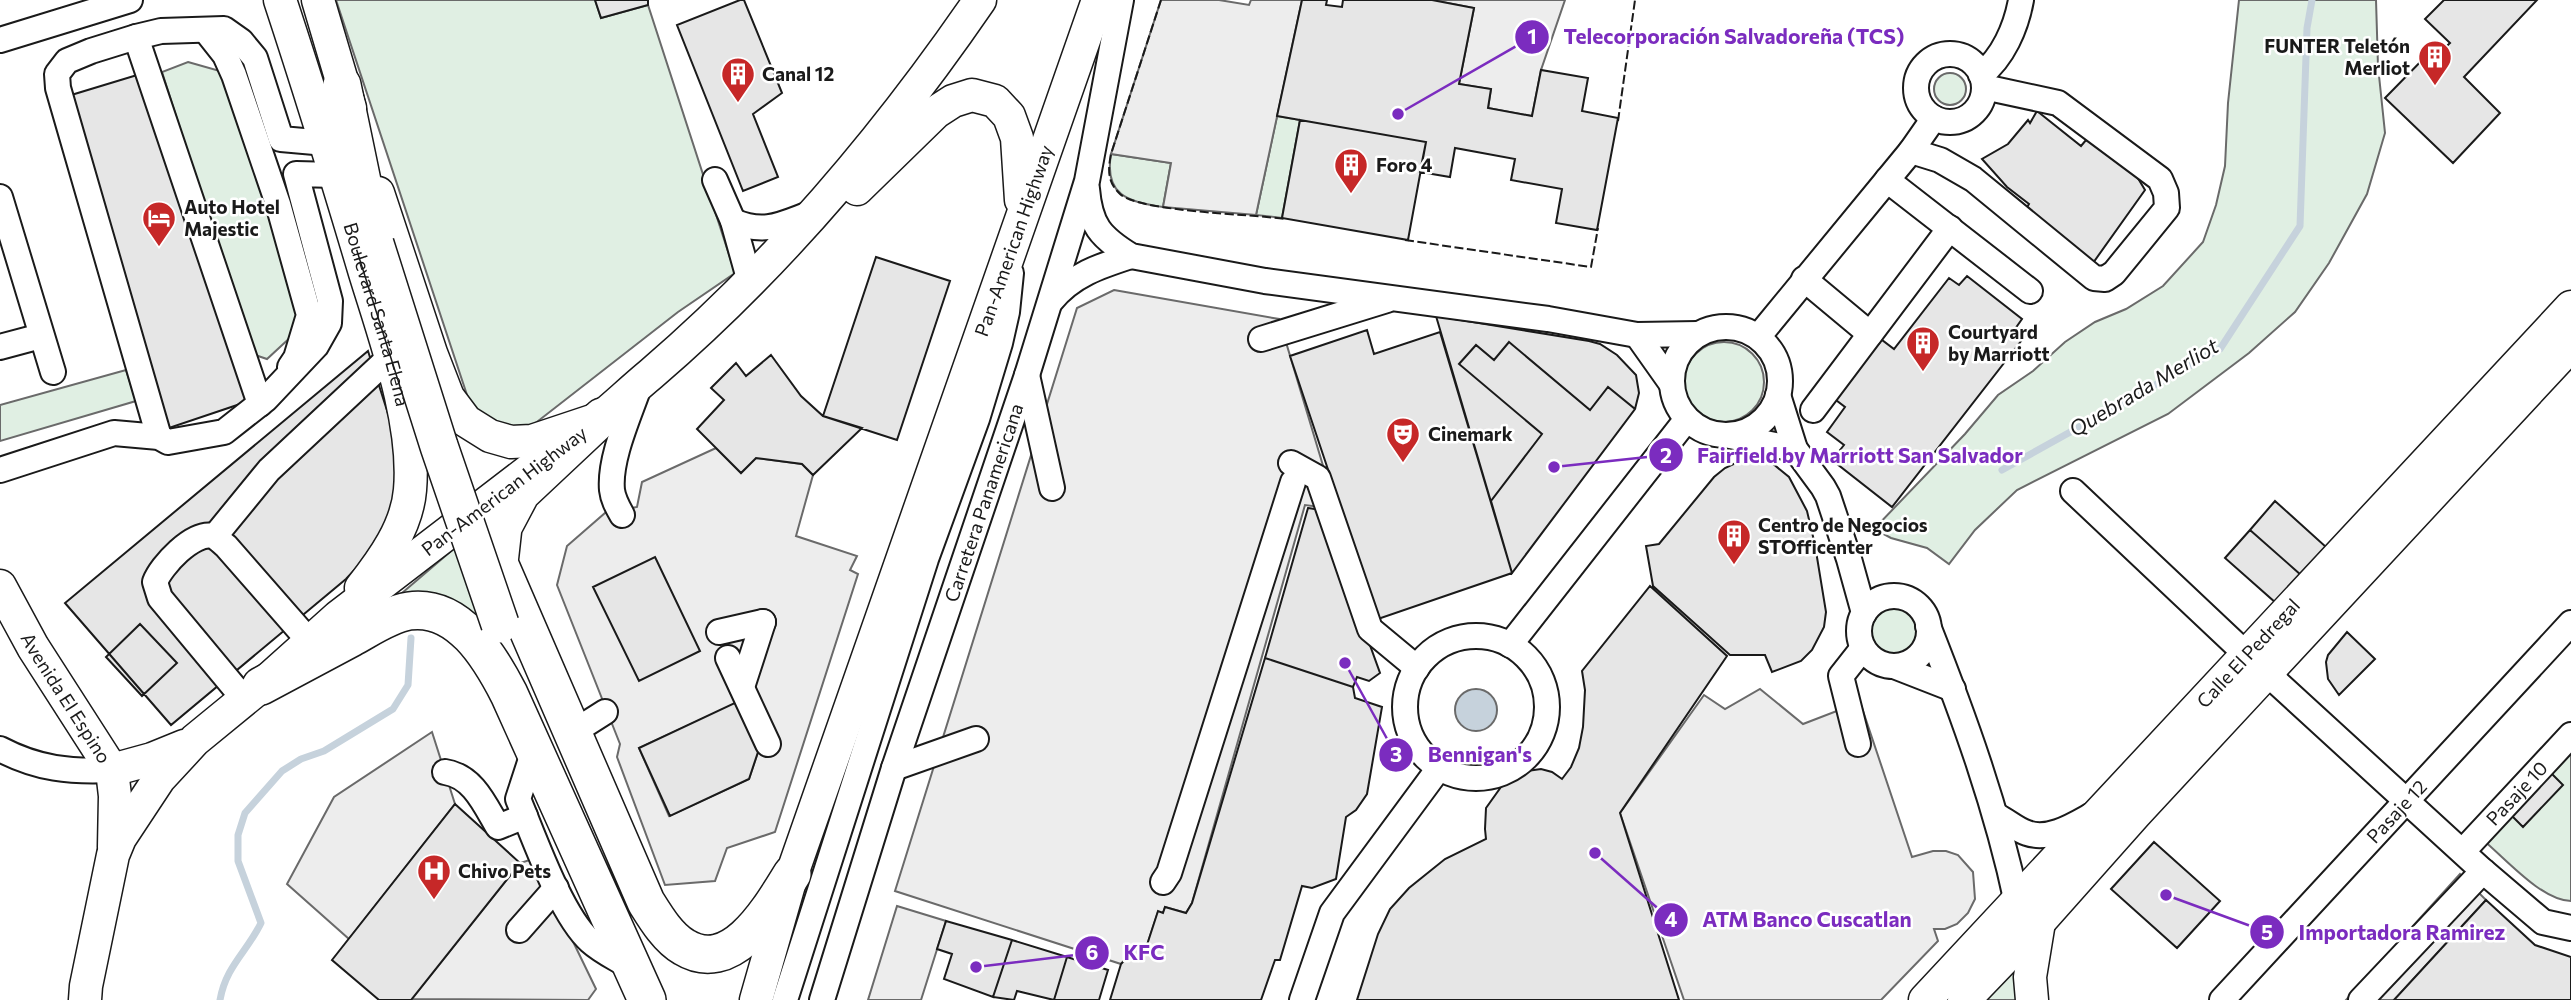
<svg xmlns="http://www.w3.org/2000/svg" width="2571" height="1000" viewBox="0 0 2571 1000" font-family="Commissioner,sans-serif">
<style>
.green{fill:#e0efe3;stroke:#6a6a6a;stroke-width:2}
.parking{fill:#ededed;stroke:#6a6a6a;stroke-width:2;fill-rule:evenodd}
.water{fill:#c6d2dc;stroke:#6a6a6a;stroke-width:2}
.lines{fill:none;stroke-linecap:round;stroke-linejoin:round}
.stream{stroke:#c6d2dc;stroke-width:7}
.building{fill:#e6e6e6;stroke:#1a1a1a;stroke-width:2}
.minor-casing{stroke:#1a1a1a;stroke-width:28}
.major-casing{stroke:#1a1a1a;stroke-width:35}
.highway-casing{stroke:#1a1a1a;stroke-width:40}
.minor{stroke:#fff;stroke-width:24}
.major{stroke:#fff;stroke-width:32}
.highway{stroke:#fff;stroke-width:37}
.highway-bridge-casing{stroke:#1a1a1a;stroke-width:40;stroke-linecap:butt}
.highway-bridge{stroke:#fff;stroke-width:37}
.fence{stroke:#1a1a1a;stroke-width:2;stroke-dasharray:9 3.5;stroke-linecap:butt}
.labels{text-anchor:middle;stroke-width:5;stroke-linejoin:round;paint-order:stroke}
.poi-label{font-size:19px;font-weight:bold;fill:#1a1a1a;stroke:#fff;text-anchor:start}
.street-label{font-size:19px;fill:#1a1a1a;stroke:#fff}
.water-label{font-size:21px;font-style:italic;fill:#1a1a1a;stroke:#fff}
.leader{fill:none;stroke:#7b2cbf;stroke-width:2.5}
.callout-dot{fill:#7b2cbf;stroke:#fff;stroke-width:2.5}
.mark-label{font-size:21px;text-anchor:middle;font-weight:bold;fill:#fff}
.callout-label{font-size:21px;text-anchor:middle;font-weight:bold;fill:#7b2cbf;stroke:#fff;stroke-width:5;stroke-linejoin:round;paint-order:stroke}
</style>
<rect width="100%" height="100%" fill="#fff"/>
<path class="green" d="M336,0H595L601,18L648,5L735,273L678,312L524,432L483,420L470,404Z
M2239,0H2376L2378,66L2385,133L2367,194L2329,263L2295,312L2249,353L2168,414L2017,490L1975,530L1949,564L1927,548L1891,538L1874,529L1965,434L1998,395L2033,371L2065,342L2095,322L2126,309L2163,286L2203,242L2216,205L2225,166L2228,103Z
M188,62L234,75L306,323L267,359L252,354L162,72Z
M1934 89a16 16 0 1 1 32 0a16 16 0 1 1-32 0Z
M1277,116L1300,120L1282,218L1256,215Z
M1111,154L1171,163L1163,207C1128,202 1104,195 1111,154Z
M1684 382a40 40 0 1 1 80 0a40 40 0 1 1-80 0Z
M126,370L136,401L0,441V405Z
M457,546L498,652L395,599Z
M1870 630a24 24 0 1 1 48 0a24 24 0 1 1-48 0Z
M2571,749V901C2542,901 2505,858 2483,840Z
M2018,959L2019,1000H1983Z"/>
<path class="parking" d="M1161,0H1219L1249,5L1251,0H1302L1256,215L1163,207L1171,163L1111,154Z
M1432,0H1565L1541,70L1532,116L1488,108L1491,89L1459,84L1474,8Z
M1114,290L1279,319L1336,509L1305,505L1192,903L1186,913L1165,907L1163,913L1158,912L1146,948L1136,947L1121,964L895,891L1077,308Z
M716,448L741,473L756,458L802,464L813,475L796,536L857,556L850,570L858,574L775,832L727,848L715,881L665,885L617,757L620,744L557,585L567,546L605,513L637,507L642,482ZM741,701L759,749L749,779L669,816L639,748Z
M1760,689L1803,724L1860,702L1912,857L1933,851H1946L1958,855L1973,872L1975,899L1968,913L1957,924L1945,929H1934L1938,941L1881,1000H1684L1620,813L1704,695L1725,709Z
M432,732L455,804L349,939L287,884L334,797Z
M533,859L596,989L588,1000L412,999L520,863Z
M2460,874L2486,900L2394,1000H2346Z
M897,906L946,921L921,1000H868Z"/>
<path class="water" d="M1455 710a21 21 0 1 1 42 0a21 21 0 1 1-42 0Z"/>
<g class="lines">
<path class="stream" d="M2002,470L2220,349L2300,226L2307,28L2312,0
M220,1000C226,966 247,952 261,923L238,861V835L245,813L282,771L301,759L324,751L393,709L408,685L411,638"/>
</g>
<path class="building" d="M595,0H648V5L601,18Z
M740,0H744L782,93L753,114L778,177L743,191L677,25Z
M1302,0H1327L1326,5L1342,7L1343,0H1432L1474,8L1459,84L1491,89L1488,108L1532,116L1541,70L1588,78L1582,111L1618,118L1597,230L1556,223L1562,189L1511,180L1515,159L1455,148L1450,177L1420,172L1426,142L1277,116Z
M2444,0H2537L2464,77L2500,113L2453,163L2385,98L2433,49L2438,54L2450,43L2425,19Z
M147,72L252,400L169,428L68,96Z
M2037,111L2081,146L2086,140L2104,149L2133,170L2145,190L2093,263L2024,212L2029,204L2007,187L1982,159L2008,144L2028,120L2030,123Z
M1300,120L1426,142L1408,240L1282,218Z
M876,257L950,281L897,440L823,416Z
M1967,276L2022,319L2015,329L2025,336L1892,507L1832,460L1844,445L1827,432L1845,407L1832,397L1878,337L1894,349L1949,278L1959,285Z
M1436,316L1589,341L1600,344L1617,355L1636,375L1639,393L1635,409L1512,573Z
M1367,330L1374,354L1440,332L1512,573L1378,619L1290,356Z
M1509,342L1590,410L1608,387L1635,409L1512,573L1491,501L1542,434L1459,364L1476,345L1494,360Z
M368,351L399,448V484L390,518L373,550L346,579L171,725L65,603Z
M771,355L801,396L823,416L862,428L813,475L802,464L756,458L741,473L697,429L724,400L711,388L736,363L746,376Z
M1762,460L1772,463L1789,477L1807,511L1815,545L1826,612L1824,627L1812,650L1801,661L1772,672L1765,655H1730L1653,586L1646,546L1659,544L1714,477L1725,468L1740,461Z
M2275,501L2326,547L2301,575L2250,530Z
M1308,508L1321,510L1380,673L1369,681L1357,677L1353,687L1265,658Z
M2250,530L2301,575L2276,603L2225,558Z
M655,557L700,651L639,681L593,587Z
M1650,586L1727,656L1620,813L1679,1000H1357L1378,934L1390,909L1409,888L1445,859L1486,839L1485,829L1486,808L1501,787L1527,771L1541,769L1552,772L1562,779L1571,767L1579,748L1583,727L1585,690L1582,671Z
M140,624L177,663L142,696L106,657Z
M2347,632L2375,659L2339,695L2328,679L2326,662L2328,655Z
M1265,658L1353,687L1355,698L1382,707L1367,794L1356,810L1346,817L1336,879L1312,888L1302,886L1280,960H1275L1261,1000H1110L1121,964L1137,947L1146,948L1158,911L1163,913L1165,907L1186,913L1192,903Z
M741,700L759,749L749,779L670,816L639,748Z
M2551,773L2563,785L2523,827L2511,815Z
M455,804L520,863L411,1000H379L332,960Z
M2154,842L2220,901L2177,948L2111,889Z
M2486,900L2535,945L2571,957V1000H2394Z
M946,921L1012,940L993,997L944,979L952,954L937,949Z
M1012,940L1067,957L1054,1000L1017,991L1014,1000L993,997Z
M1067,957L1108,970L1099,1000H1054Z"/>
<g class="lines">
<g class="minor-casing">
<g id="minor">
<path d="M206,31L225,55L234,75L278,204L309,315L296,358L290,367"/>
<path d="M136,37L260,404"/>
<path d="M0,40L130,0"/>
<circle cx="1950" cy="88" r="34"/>
<path d="M1981,75C2003,57 2016,28 2021,0"/>
<path d="M1911,151L1940,160L1973,179L2094,278L2105,279L2114,273L2167,208L2166,193L2160,179L2058,103L1984,87"/>
<path d="M715,180L733,221L750,282"/>
<path d="M1887,180L2030,291"/>
<path d="M1087,189C1090,225 1100,237 1131,256L1265,281L1548,319L1637,335L1698,334"/>
<path d="M0,197L53,372"/>
<path d="M733,221C765,235 782,224 812,213"/>
<path d="M1804,279L1870,334"/>
<path d="M1051,301C1072,275 1100,266 1131,256"/>
<circle cx="1726" cy="381" r="54"/>
<path d="M1637,335L1671,383"/>
<path d="M1758,337L1911,151L1934,118"/>
<path d="M1261,339L1387,300"/>
<path d="M0,347L41,336"/>
<path d="M1027,375L1052,488"/>
<path d="M1778,395L1795,449L1823,487L1828,496L1849,559L1864,613"/>
<path d="M1813,410L1950,228"/>
<path d="M1730,436L1795,449"/>
<path d="M159,437L58,88L57,74L67,61L91,51L136,37L161,31L224,29L241,41L255,58L281,139L326,143"/>
<path d="M1291,463L1318,478L1370,629L1417,668"/>
<path d="M0,470L114,433L159,437L168,442L224,432L266,399L316,346L329,323L330,301L296,174L335,175"/>
<path d="M2073,491L2248,656L2483,871L2543,922L2571,928"/>
<path d="M622,515C617,506 613,499 612,490C609,458 630,414 640,384"/>
<path d="M215,536L269,470L391,356"/>
<circle cx="1894" cy="631" r="35"/>
<path d="M1928,626C1964,717 1997,808 2017,903"/>
<path d="M719,632L763,622"/>
<circle cx="1476" cy="707" r="71"/>
<path d="M1510,645L1687,419"/>
<path d="M728,658L768,744"/>
<path d="M1894,666L1953,689"/>
<path d="M742,687L763,622"/>
<path d="M244,699L160,598L155,582C161,566 193,531 213,536C218,538 222,543 226,546L310,642"/>
<path d="M572,733L605,712"/>
<path d="M1858,744L1841,676L1863,648"/>
<path d="M0,749C38,769 70,772 112,770"/>
<path d="M534,750L518,799C534,837 561,915 590,941C602,952 618,959 632,968"/>
<path d="M894,768L976,739"/>
<path d="M445,772C473,776 485,805 498,827L525,816"/>
<path d="M1997,816C2007,821 2017,830 2027,833C2049,841 2074,825 2092,815"/>
<path id="s1" d="M2463,851L2571,735"/>
<path d="M1163,882L1169,873L1293,482"/>
<path d="M519,930L556,888"/>
<path d="M785,1000L926,559L977,419L1000,343L1007,312L1011,273"/>
<path id="s2" d="M822,1000L894,768L1027,375L1087,181L1121,0"/>
<path d="M1302,1000L1332,913L1439,768"/>
<path id="s3" d="M2222,1000L2571,623"/>
<path d="M2361,1000L2483,871"/>
</g>
</g>
<g class="major-casing">
<g id="major">
<path id="s4" d="M280,0C310,91 338,182 365,273C385,338 416,423 410,490C407,527 383,560 361,588"/>
<path d="M318,0L350,108"/>
<path d="M857,189L936,112L953,101L972,95L995,101L1009,116L1017,138L1021,200"/>
<path d="M378,193L431,353L448,397L466,421L490,436L511,442L532,441L601,418"/>
<path d="M583,432C607,414 628,393 651,374C778,265 886,137 980,0"/>
<path id="s5" d="M0,586L33,647L112,770L115,796L114,847"/>
<path d="M112,770L152,759L184,746"/>
<path d="M85,1000L86,986L113,855L120,838L159,779L195,740L261,686L338,617L535,466"/>
<path id="s6" d="M756,1000L792,874L1098,0"/>
<path id="s7" d="M1925,1000L2571,307"/>
<path d="M1964,1000L2039,922L2135,814L2571,345"/>
<path d="M2032,1000L2030,977L2039,922"/>
</g>
</g>
<g class="highway-casing">
<path id="highway" d="M342,85L375,244
M602,417L521,493L503,527L499,563L646,902C656,918 668,938 684,947C733,977 772,906 792,874
M261,686C291,670 321,654 351,638C368,629 389,614 409,611C459,604 490,657 509,694L647,1000"/>
</g>
<use href="#minor" class="minor"/>
<use href="#major" class="major"/>
<use href="#highway" class="highway"/>
<g class="highway-bridge-casing">
<path id="highway-bridge" d="M375,244L439,446L500,624"/>
</g>
<use href="#highway-bridge" class="highway-bridge"/>
<path class="fence" d="M1161,0L1111,154C1108,169 1107,182 1120,194C1140,212 1252,214 1285,219
M1618,121L1635,0
M1405,240L1591,267L1598,228"/>
</g>
<defs>
<g id="building-pin" transform="scale(1.75)"><path d="M0 17L-7.5 6A9.5 9.5 0 1 1 7.5 6Z" fill="#c62828" stroke="#fff"/><path d="M-4-6H4V6H1V3H-1V6H-4ZM-2.5-4.3h1.7v1.8h-1.7ZM.8-4.3h1.7v1.8H.8ZM-2.5-1h1.7V.8h-1.7ZM.8-1h1.7V.8H.8Z" fill="#fff"/></g>
<g id="hotel-pin" transform="scale(1.75)"><path d="M0 17L-7.5 6A9.5 9.5 0 1 1 7.5 6Z" fill="#c62828" stroke="#fff"/><path d="M-6-4.5h1.5V1H6V5H4.5V3h-9V5H-6ZM-4 0a1.8 1.8 0 1 1 3.6 0ZM.5 0V-2.5h3Q6-2.5 6 0Z" fill="#fff"/></g>
<g id="theatre-pin" transform="scale(1.75)"><path d="M0 17L-7.5 6A9.5 9.5 0 1 1 7.5 6Z" fill="#c62828" stroke="#fff"/><path d="M-5-5.5Q0-4 5-5.5V0Q5 5 0 6Q-5 5-5 0ZM-3.3-2.5H-1v1.5H-3.3ZM1-2.5H3.3v1.5H1ZM-2.8 1Q0 5.5 2.8 1Z" fill="#fff"/></g>
<g id="hospital-pin" transform="scale(1.75)"><path d="M0 17L-7.5 6A9.5 9.5 0 1 1 7.5 6Z" fill="#c62828" stroke="#fff"/><path d="M-5-5h3v3.5h4V-5h3V5h-3V1.5h-4V5h-3Z" fill="#fff"/></g>
</defs>
<g fill-rule="evenodd">
<use href="#building-pin" x="2435" y="57"/>
<use href="#building-pin" x="738" y="74"/>
<use href="#building-pin" x="1351" y="165"/>
<use href="#hotel-pin" x="159" y="218"/>
<use href="#building-pin" x="1923" y="343"/>
<use href="#theatre-pin" x="1403" y="434"/>
<use href="#building-pin" x="1734" y="536"/>
<use href="#hospital-pin" x="434" y="871"/>
</g>
<g class="labels">
<g class="poi-label">
<text x="2410" y="53" text-anchor="end">FUNTER Teletón<tspan x="2410" dy="22">Merliot</tspan></text>
<text x="762" y="81">Canal 12</text>
<text x="1376" y="172">Foro 4</text>
<text x="184" y="214">Auto Hotel<tspan x="184" dy="22">Majestic</tspan></text>
<text x="1948" y="339">Courtyard<tspan x="1948" dy="22">by Marriott</tspan></text>
<text x="1428" y="441">Cinemark</text>
<text x="1758" y="532">Centro de Negocios<tspan x="1758" dy="22">STOfficenter</tspan></text>
<text x="458" y="878">Chivo Pets</text>
</g>
<g class="street-label">
<text dy="7" stroke="none"><textPath href="#s6" startOffset="802">Pan-American Highway</textPath></text>
<text dy="7" stroke="none"><textPath href="#s4" startOffset="329">Boulevard Santa Elena</textPath></text>
<text transform="translate(504 491) rotate(-37)" y="7">Pan-American Highway</text>
<text dy="7" stroke="none"><textPath href="#s2" startOffset="523">Carretera Panamericana</textPath></text>
<text dy="7" stroke="none"><textPath href="#s7" startOffset="474">Calle El Pedregal</textPath></text>
<text dy="7" stroke="none"><textPath href="#s5" startOffset="130">Avenida El Espino</textPath></text>
<text dy="7" stroke="none"><textPath href="#s1" startOffset="79">Pasaje 10</textPath></text>
<text dy="7" stroke="none"><textPath href="#s3" startOffset="257">Pasaje 12</textPath></text>
</g>
<g class="water-label">
<text transform="translate(2144 388) rotate(-31)" y="7">Quebrada Merliot</text>
</g>
</g>
<path class="leader" d="M1398 114L1532 37M1554 467L1666 455M1345 663L1396 755M1595 853L1671 920M2166 895L2267 932M976 967L1092 953"/>
<g class="callout-dot">
<circle cx="1398" cy="114" r="7"/>
<circle cx="1554" cy="467" r="7"/>
<circle cx="1345" cy="663" r="7"/>
<circle cx="1595" cy="853" r="7"/>
<circle cx="2166" cy="895" r="7"/>
<circle cx="976" cy="967" r="7"/>
<circle cx="1532" cy="37" r="18"/>
<circle cx="1666" cy="455" r="18"/>
<circle cx="1396" cy="755" r="18"/>
<circle cx="1671" cy="920" r="18"/>
<circle cx="2267" cy="932" r="18"/>
<circle cx="1092" cy="953" r="18"/>
</g>
<g class="mark-label">
<text x="1532" y="44">1</text>
<text x="1666" y="463">2</text>
<text x="1396" y="762">3</text>
<text x="1671" y="927">4</text>
<text x="2267" y="940">5</text>
<text x="1092" y="960">6</text>
</g>
<g class="callout-label">
<text x="1734" y="44">Telecorporación Salvadoreña (TCS)</text>
<text x="1860" y="463">Fairfield by Marriott San Salvador</text>
<text x="1480" y="762">Bennigan's</text>
<text x="1807" y="927">ATM Banco Cuscatlan</text>
<text x="2402" y="940">Importadora Ramirez</text>
<text x="1144" y="960">KFC</text>
</g>
</svg>
